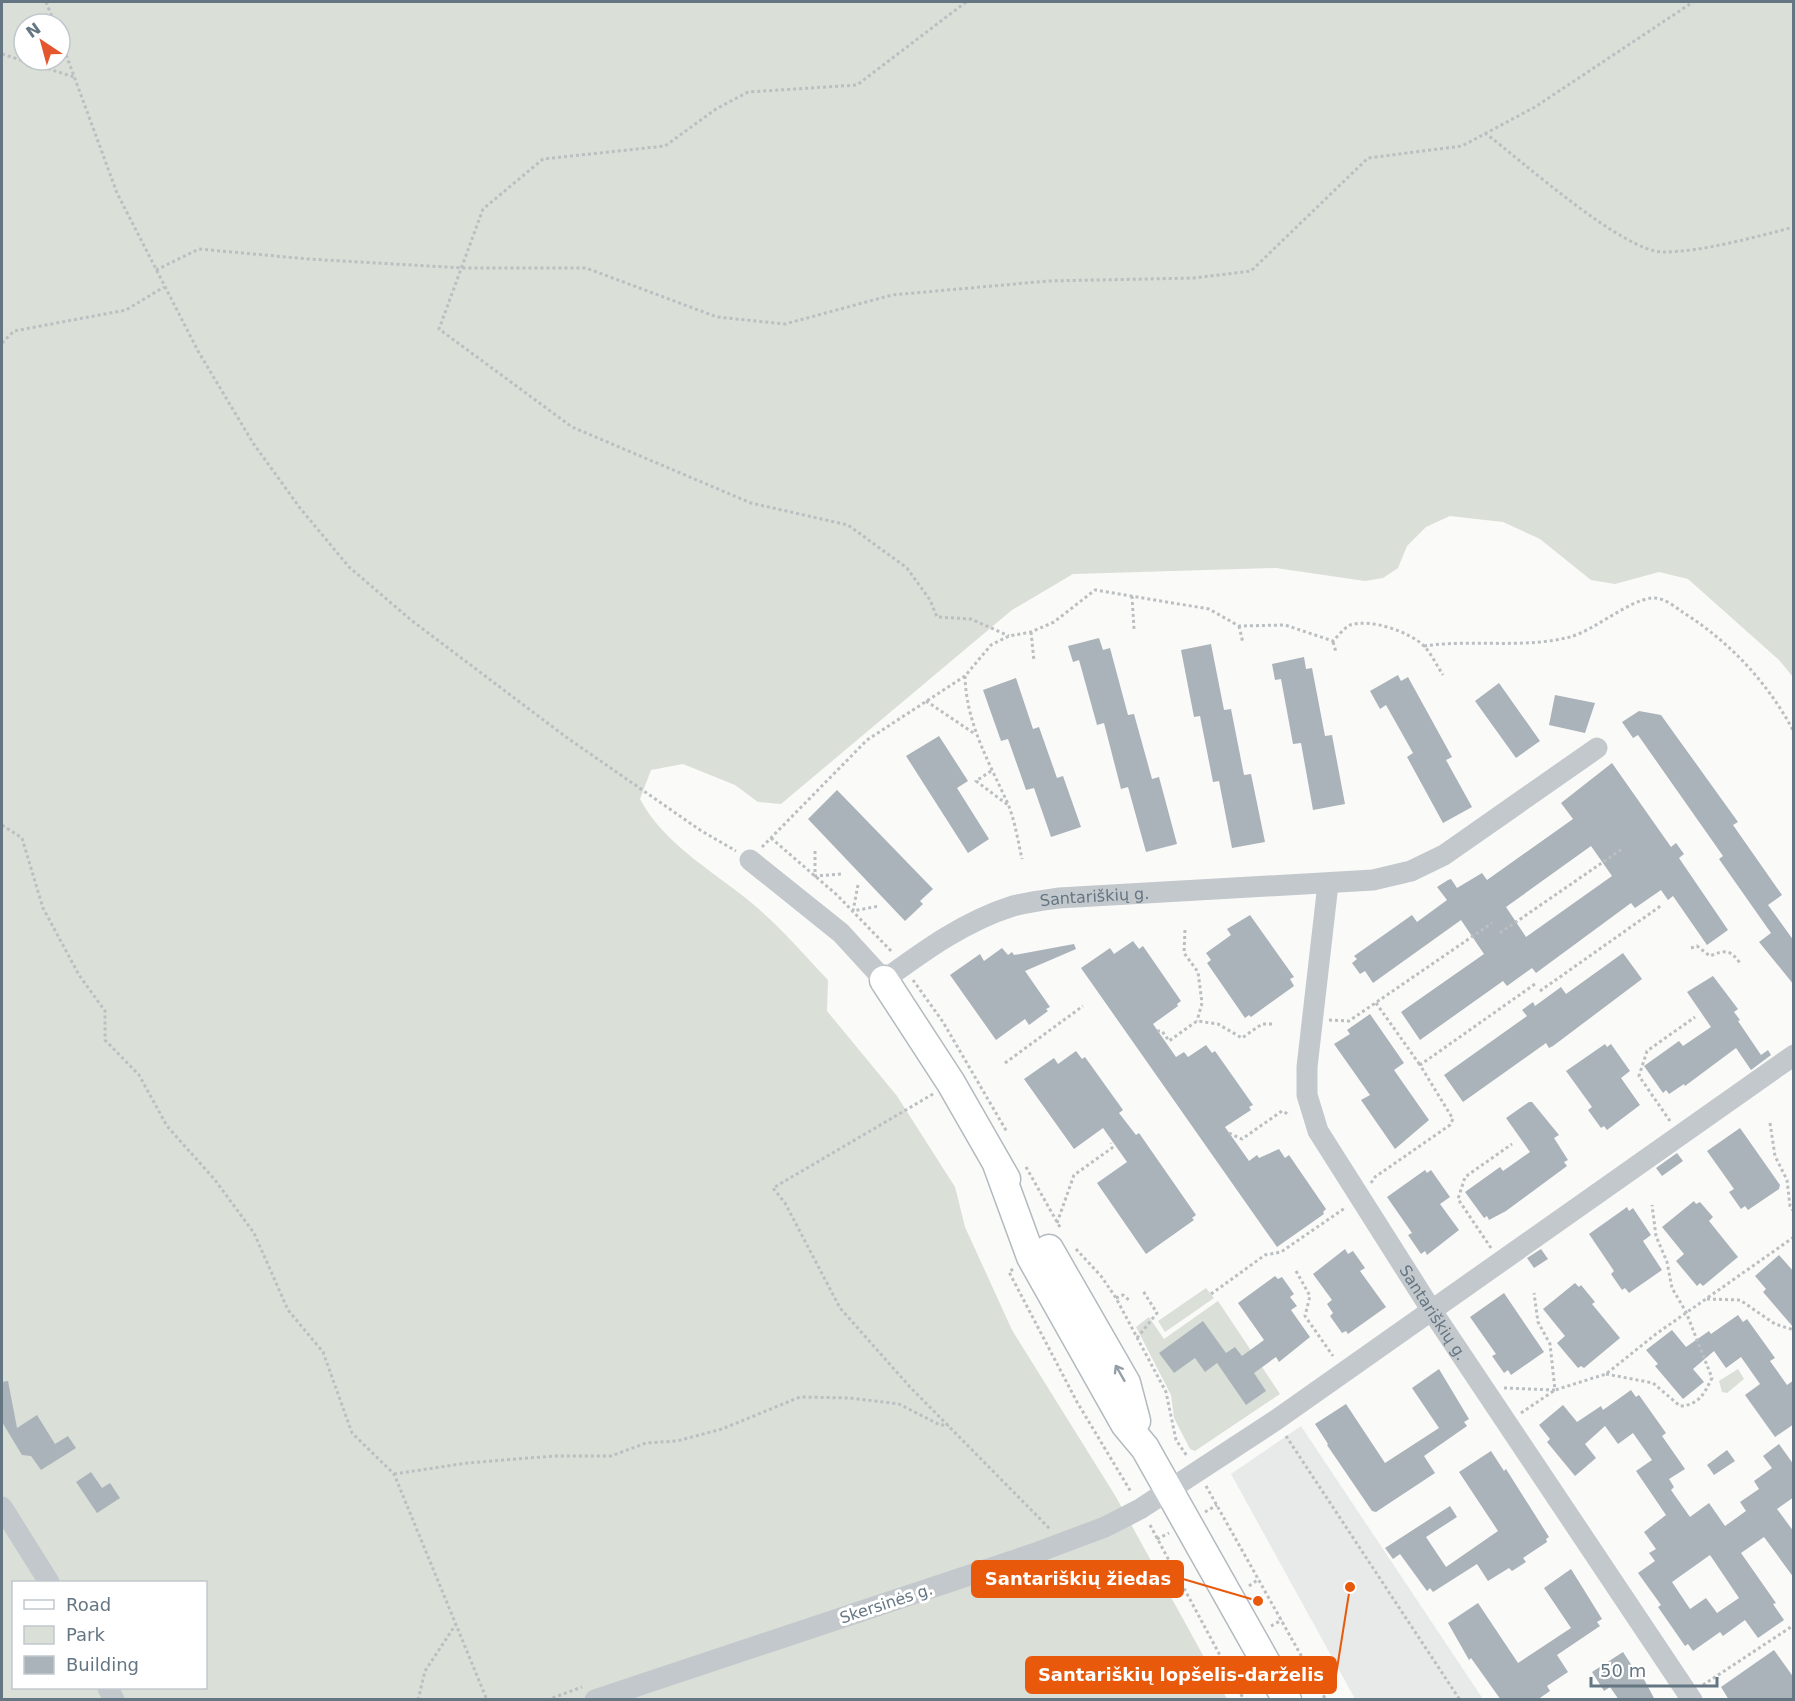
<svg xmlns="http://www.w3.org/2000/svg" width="1795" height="1701" viewBox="0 0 1795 1701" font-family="'DejaVu Sans',sans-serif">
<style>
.built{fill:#e8e9e9}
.green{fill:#dadfd7;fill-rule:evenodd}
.building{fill:#aab3b9;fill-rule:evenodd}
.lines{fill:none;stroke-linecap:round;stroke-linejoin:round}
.secondary-casing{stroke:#b3babf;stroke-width:31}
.path{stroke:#bbbfc2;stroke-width:3;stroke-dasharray:3 3;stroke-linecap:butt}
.street{stroke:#c3c8cc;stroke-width:21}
.secondary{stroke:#fff;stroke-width:28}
.oneway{stroke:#939fa8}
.labels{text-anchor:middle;stroke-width:6;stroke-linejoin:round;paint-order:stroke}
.street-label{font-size:16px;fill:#657683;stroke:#fff}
.leader{fill:none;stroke:#e8590c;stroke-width:2}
.callout-dot{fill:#e8590c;stroke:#fff;stroke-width:2}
.callout{fill:#e8590c;stroke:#e8590c;stroke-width:2}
.callout-label{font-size:18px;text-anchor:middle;font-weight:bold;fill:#fff}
</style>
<rect width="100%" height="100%" fill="#fafaf8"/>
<path class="built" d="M1301,1426L1483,1699H1355L1231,1474Z"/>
<path class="green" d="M2,2H1793V677L1779,660L1688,579L1659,572L1615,584L1591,580L1540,539L1503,522L1450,516L1426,527L1407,546L1398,568L1383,578L1365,581L1276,568L1073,574L1012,610L781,804L758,802L735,785L683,764L651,770L640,799C666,848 721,875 761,911C785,932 806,957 828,980L827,1011L897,1096L955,1187L965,1227L1012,1330L1116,1497L1227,1699L2,1700ZM24,24H60V60H24ZM14,1582H206V1688H14Z
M1206,1288L1214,1298L1165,1332L1158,1321Z
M1218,1301L1280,1394L1195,1451L1190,1449L1174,1418L1171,1395L1136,1327L1149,1317L1164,1339Z
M1738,1369L1744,1379L1727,1393L1722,1392L1719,1381Z"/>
<path class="building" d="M1099,638L1103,650L1110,648L1128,715L1134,714L1152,779L1159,777L1177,844L1146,852L1128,787L1121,789L1104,723L1097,725L1079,660L1073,662L1068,646Z
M1211,644L1224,710L1231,709L1244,775L1251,774L1265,842L1232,848L1219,781L1213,782L1200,716L1194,717L1181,650Z
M1304,657L1306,669L1312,668L1325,736L1332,735L1345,804L1313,810L1301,743L1293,744L1281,679L1275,680L1272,664Z
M1398,675L1401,681L1408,677L1452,757L1446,760L1472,807L1443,823L1407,757L1413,753L1386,705L1380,709L1370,691Z
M1016,678L1033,729L1039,727L1057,778L1063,776L1081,827L1051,837L1034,788L1026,790L1008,739L1001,741L983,690Z
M1499,683L1540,741L1516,758L1475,701Z
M1555,695L1595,703L1585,733L1549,725Z
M1639,711L1661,715L1738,822L1733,825L1782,895L1768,905L1794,941V985L1759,942L1771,933L1719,859L1723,856L1638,735L1633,738L1622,722Z
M939,736L968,781L957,788L989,839L968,853L906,756Z
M1612,763L1671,847L1676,843L1684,854L1679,858L1728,930L1707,945L1673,896L1668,900L1661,890L1635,908L1631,903L1536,973L1532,968L1507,986L1503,981L1420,1040L1401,1012L1484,954L1461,920L1373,983L1365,971L1360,974L1352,963L1357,959L1354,956L1412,915L1417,922L1447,900L1437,887L1448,880L1451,879L1457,888L1482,873L1487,880L1573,819L1561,803ZM1591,846L1612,876L1526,937L1506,907Z
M837,790L933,889L920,901L923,904L905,921L808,819Z
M1250,915L1294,977L1290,979L1294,986L1251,1017L1249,1015L1245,1018L1207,963L1211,960L1206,953L1231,935L1227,929Z
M1133,941L1139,949L1143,946L1181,1001L1177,1004L1178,1006L1153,1024L1176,1057L1184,1052L1188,1057L1206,1045L1212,1053L1215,1051L1253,1105L1249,1107L1251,1110L1225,1127L1249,1161L1257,1155L1259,1158L1279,1149L1285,1158L1289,1155L1326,1209L1323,1212L1324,1214L1277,1247L1081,968L1110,948L1114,954Z
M1074,944L1076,949L1025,971L1050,1007L1046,1009L1048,1011L1029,1025L1025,1019L996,1040L950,975L980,954L984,961L1002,948L1008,955L1012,952L1014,955Z
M1623,953L1642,979L1553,1046L1549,1048L1546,1043L1463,1102L1444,1075L1527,1016L1522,1010L1533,1002L1535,1006L1561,987L1566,994Z
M1713,976L1738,1009L1734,1012L1740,1020L1738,1021L1761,1055L1768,1050L1771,1055L1751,1070L1736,1048L1685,1086L1684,1084L1669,1094L1666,1090L1663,1093L1644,1066L1679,1041L1683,1046L1711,1027L1687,992Z
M1370,1014L1404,1063L1394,1070L1429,1120L1395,1149L1361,1100L1370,1095L1334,1044L1350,1034L1347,1030Z
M1605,1044L1607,1047L1611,1044L1630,1071L1621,1078L1640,1105L1607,1130L1604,1126L1601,1128L1588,1110L1592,1107L1566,1071Z
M1076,1051L1082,1059L1085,1057L1123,1110L1119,1113L1136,1135L1139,1133L1196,1215L1192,1218L1194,1220L1146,1254L1097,1183L1127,1162L1103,1128L1074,1149L1024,1079L1054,1058L1058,1064Z
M1529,1102H1532L1559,1135L1554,1138L1568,1160L1564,1162L1567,1166L1506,1211L1489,1220L1487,1216L1484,1218L1465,1192L1500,1167L1503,1171L1530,1152L1506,1118Z
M1740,1128L1780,1185L1779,1189L1748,1210L1745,1206L1741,1209L1729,1192L1734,1189L1707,1151Z
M1677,1153L1683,1161L1662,1176L1656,1168Z
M1425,1170L1427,1173L1431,1170L1450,1197L1440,1204L1459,1230L1427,1255L1425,1251L1421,1254L1408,1235L1412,1233L1387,1197Z
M1694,1201L1696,1204L1700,1202L1713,1217L1709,1221L1738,1257L1703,1286L1700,1283L1697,1286L1676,1261L1684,1254L1662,1227Z
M1627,1207L1629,1211L1633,1208L1651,1235L1643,1241L1662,1270L1629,1293L1625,1288L1622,1290L1611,1274L1614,1271L1589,1234Z
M1345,1249L1348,1254L1353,1251L1365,1268L1360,1271L1386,1307L1348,1334L1346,1331L1342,1333L1330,1316L1333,1313L1327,1304L1332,1300L1313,1274Z
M1541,1249L1548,1259L1534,1268L1527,1258Z
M1779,1255L1794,1272V1328L1763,1292L1766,1289L1755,1276Z
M1275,1276L1278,1279L1282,1277L1294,1294L1290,1297L1297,1306L1291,1310L1310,1337L1279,1362L1276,1357L1254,1373L1266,1391L1246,1405L1217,1363L1205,1372L1195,1358L1174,1373L1159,1353L1203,1321L1226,1353L1235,1347L1242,1356L1264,1340L1238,1303Z
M1575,1283L1579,1287L1581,1285L1595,1302L1592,1304L1620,1338L1584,1368L1581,1366L1578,1368L1557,1343L1565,1336L1543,1309Z
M1504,1293L1544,1352L1511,1375L1508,1370L1504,1373L1492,1356L1496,1354L1470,1317Z
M1738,1315L1743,1322L1747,1319L1775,1358L1770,1361L1787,1385L1794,1380V1424L1775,1437L1745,1395L1760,1384L1741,1357L1726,1368L1714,1351L1693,1369L1704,1382L1683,1399L1655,1366L1658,1364L1646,1350L1672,1330L1686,1347L1709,1331L1711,1334Z
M1439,1369L1469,1419L1464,1422L1467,1426L1424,1456L1435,1473L1376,1512L1372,1511L1327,1445L1328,1444L1315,1424L1346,1404L1385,1463L1439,1428L1412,1388Z
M8,1381L17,1428L37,1415L55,1444L68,1436L76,1448L41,1470L31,1456L22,1455L2,1422V1382Z
M1631,1390L1636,1397L1639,1395L1666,1433L1662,1436L1685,1469L1669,1479L1674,1487L1671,1490L1690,1517L1709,1503L1725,1526L1746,1511L1740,1502L1759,1489L1754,1481L1772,1468L1763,1456L1779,1444L1794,1465V1497L1777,1509L1794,1532V1578L1764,1537L1741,1553L1776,1603L1773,1604L1784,1620L1758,1638L1745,1620L1723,1636L1720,1632L1693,1651L1688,1644L1685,1646L1658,1607L1661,1605L1638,1573L1655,1561L1649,1553L1656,1549L1644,1532L1666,1515L1636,1471L1652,1460L1633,1433L1618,1444L1605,1426L1585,1444L1596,1458L1575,1476L1547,1442L1550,1439L1539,1425L1563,1405L1577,1422L1601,1406L1603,1410ZM1710,1555L1739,1598L1717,1613L1706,1598L1690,1609L1672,1582Z
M1727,1450L1735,1461L1714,1475L1707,1465Z
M1491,1451L1504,1471L1506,1469L1549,1537L1546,1539L1547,1542L1523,1558L1526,1562L1512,1571L1509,1568L1488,1581L1477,1564L1433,1592L1430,1588L1427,1591L1400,1554L1393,1559L1385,1548L1450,1506L1457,1517L1426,1537L1446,1567L1498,1531L1459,1472Z
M91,1472L102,1488L110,1483L120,1498L97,1513L76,1482Z
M1571,1569L1602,1619L1597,1622L1600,1626L1557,1655L1568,1672L1547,1686L1550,1691L1537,1700H1501L1471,1658L1469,1660L1448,1623L1478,1603L1518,1663L1571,1628L1544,1588Z
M1774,1650L1794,1678V1700H1729L1721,1687Z
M1623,1652L1636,1672L1639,1670L1655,1700H1619L1610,1687L1604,1691L1592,1672Z"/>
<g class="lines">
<g class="secondary-casing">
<path id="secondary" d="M884,980L951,1083L1006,1179
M997,1164L1031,1257L1125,1424L1145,1448L1287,1700
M1049,1249L1126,1383L1136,1421"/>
</g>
<path class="path" d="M46,2L55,24
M966,2L857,85L748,92L716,109L665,146L543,159L483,209L439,329L572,427L751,503L848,525L907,568L930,600L937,617L971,619L1009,636
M60,38L117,193L198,351L253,443L300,508L349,567L411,620L566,737L700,830L736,851
M2,54L74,77
M1485,133C1521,160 1623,252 1663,252C1702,252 1755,237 1794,227
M156,270L199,249L308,259L463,268H586L717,317L785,324L892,295L1048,281L1194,278L1251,271L1368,158L1462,146L1535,107L1693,2
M2,343L14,331L126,310L164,287
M1132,596L1134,629
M1239,626L1243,643
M1031,632L1034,661
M1333,642L1336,652
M1424,646C1472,639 1523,649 1570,637C1595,630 1629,600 1652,598C1664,597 1675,607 1684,613C1731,643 1768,683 1794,732
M965,676C966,723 989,762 1008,804C1015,821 1018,841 1022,859
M926,701L975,734
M991,771L976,781L1008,805
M2,825L22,838L43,908L79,975L105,1011V1040L139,1075L167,1126L215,1180L254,1233L288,1310L323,1352L352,1433L394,1474L487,1700
M771,838L837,895L893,953
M762,847L867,740L965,676L991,645L1009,636L1031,632L1054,622L1095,590L1209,609L1239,626L1285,625L1333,641C1338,636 1344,628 1350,625C1370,618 1411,632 1425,647C1432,655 1437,666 1443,675
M815,851V876L841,874
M858,885L853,911L879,906
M1185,930L1184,953L1198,972L1202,1003L1197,1021
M1500,933L1622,849
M1691,948L1697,946L1710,956C1725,950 1730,949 1740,963
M913,980L943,1022L1007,1132
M1540,991L1662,905
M1376,1003L1420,1065
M1329,1020L1349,1021L1492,923
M1157,1031H1162L1169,1041L1197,1021L1218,1024L1242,1038L1262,1024H1272
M1005,1063L1083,1006
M933,1094L773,1188L785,1203L840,1308L910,1387L1050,1529
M1670,1121L1639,1076L1647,1051L1695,1017
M1770,1123L1775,1156L1787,1180L1790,1206L1794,1212
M1229,1133L1242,1139L1282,1111L1290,1115
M1026,1167L1061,1229
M1371,1183L1375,1177L1450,1125L1453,1119L1420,1065L1535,984
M1057,1223L1074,1175L1112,1148L1111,1143
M1491,1248L1458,1199L1465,1177L1512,1144
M1076,1249L1101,1276L1116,1298L1166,1392L1176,1440L1187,1456
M1013,1269L1009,1272L1077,1402L1131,1492
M1296,1271L1310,1296L1305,1316L1333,1356
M1211,1294L1265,1255L1281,1252L1345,1208
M1116,1298L1123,1295L1129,1300
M1707,1299L1740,1300L1775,1324L1794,1330
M1137,1338L1157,1313L1143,1291
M1606,1374L1653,1383L1680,1406C1699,1405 1704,1394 1712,1378L1686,1312L1672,1288L1667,1262L1656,1236L1652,1205
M1504,1388L1555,1390L1550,1344L1538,1322L1534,1293
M1521,1413L1555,1390L1606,1374L1656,1334L1794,1237
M1286,1436L1460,1700
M394,1474L467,1463L554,1456H611L646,1443L677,1441L722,1429L800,1397L850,1398L899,1404L940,1425H949
M1206,1486L1326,1700
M1205,1512L1217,1505
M1150,1525L1244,1700
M1157,1539L1169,1533
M1249,1586L1259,1579
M1271,1626L1282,1620
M1703,1685L1794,1625
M418,1700L425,1671L456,1624
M547,1700L582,1687"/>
<g class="street">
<path id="s1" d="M750,860L841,933L884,980C925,950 965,921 1013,906C1028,902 1044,900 1059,898L1373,880L1411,871L1444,855L1597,748"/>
<path id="s2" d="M1328,884L1307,1067V1095L1318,1131L1432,1311L1692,1700"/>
<path d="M2,1507L49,1582"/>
<path d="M108,1688L114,1700"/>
<path d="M595,1700L1033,1554L1105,1527L1140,1509L1276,1420L1794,1055"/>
</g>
<use href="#secondary" class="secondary"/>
</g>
<defs><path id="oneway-shaft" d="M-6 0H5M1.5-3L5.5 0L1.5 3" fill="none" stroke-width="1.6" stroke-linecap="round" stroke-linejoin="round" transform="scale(1.5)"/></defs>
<use class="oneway" href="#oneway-shaft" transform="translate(1120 1373) rotate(-120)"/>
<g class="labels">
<g class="street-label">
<text dy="6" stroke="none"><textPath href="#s1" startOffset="412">Santariškių g.</textPath></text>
<text dy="6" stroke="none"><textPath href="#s2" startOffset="465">Santariškių g.</textPath></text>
<text transform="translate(886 1603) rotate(-18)" y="6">Skersinės g.</text>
</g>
</g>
<path class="leader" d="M1258 1601L1183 1579M1350 1587L1336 1675"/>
<g class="callout-dot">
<circle cx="1258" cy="1601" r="6"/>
<circle cx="1350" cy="1587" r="6"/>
</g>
<g class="callout">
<rect x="972" y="1561" width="211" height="36" rx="6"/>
<rect x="1026" y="1657" width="310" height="36" rx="6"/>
</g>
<g class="callout-label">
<text x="1078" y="1585">Santariškių žiedas</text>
<text x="1181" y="1681">Santariškių lopšelis-darželis</text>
</g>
<rect width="1795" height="1701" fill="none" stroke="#657683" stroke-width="6"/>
<rect x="12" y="1581" width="195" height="108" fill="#ffffff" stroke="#c1c8cd" stroke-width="1.5"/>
<rect x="24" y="1600" width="30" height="9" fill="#ffffff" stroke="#c1c8cd" stroke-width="1.5"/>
<text x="66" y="1611" font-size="18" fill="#657683">Road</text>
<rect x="24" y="1626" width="30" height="18" fill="#dadfd7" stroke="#c1c8cd" stroke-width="1.5"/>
<text x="66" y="1641" font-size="18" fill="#657683">Park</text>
<rect x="24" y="1656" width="30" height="18" fill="#aab3b9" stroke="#c1c8cd" stroke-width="1.5"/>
<text x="66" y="1671" font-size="18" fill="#657683">Building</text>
<g transform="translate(42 42) rotate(324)"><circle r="28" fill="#ffffff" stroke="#c1c8cd" stroke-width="1.5"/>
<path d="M0-4.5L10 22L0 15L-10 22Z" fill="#e4572e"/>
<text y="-9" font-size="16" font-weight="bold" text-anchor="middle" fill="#657683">N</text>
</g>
<path d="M1591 1677v9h126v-9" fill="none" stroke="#657683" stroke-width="3"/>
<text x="1600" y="1677" font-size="18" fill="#657683" stroke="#ffffff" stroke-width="4.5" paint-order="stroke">50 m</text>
</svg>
